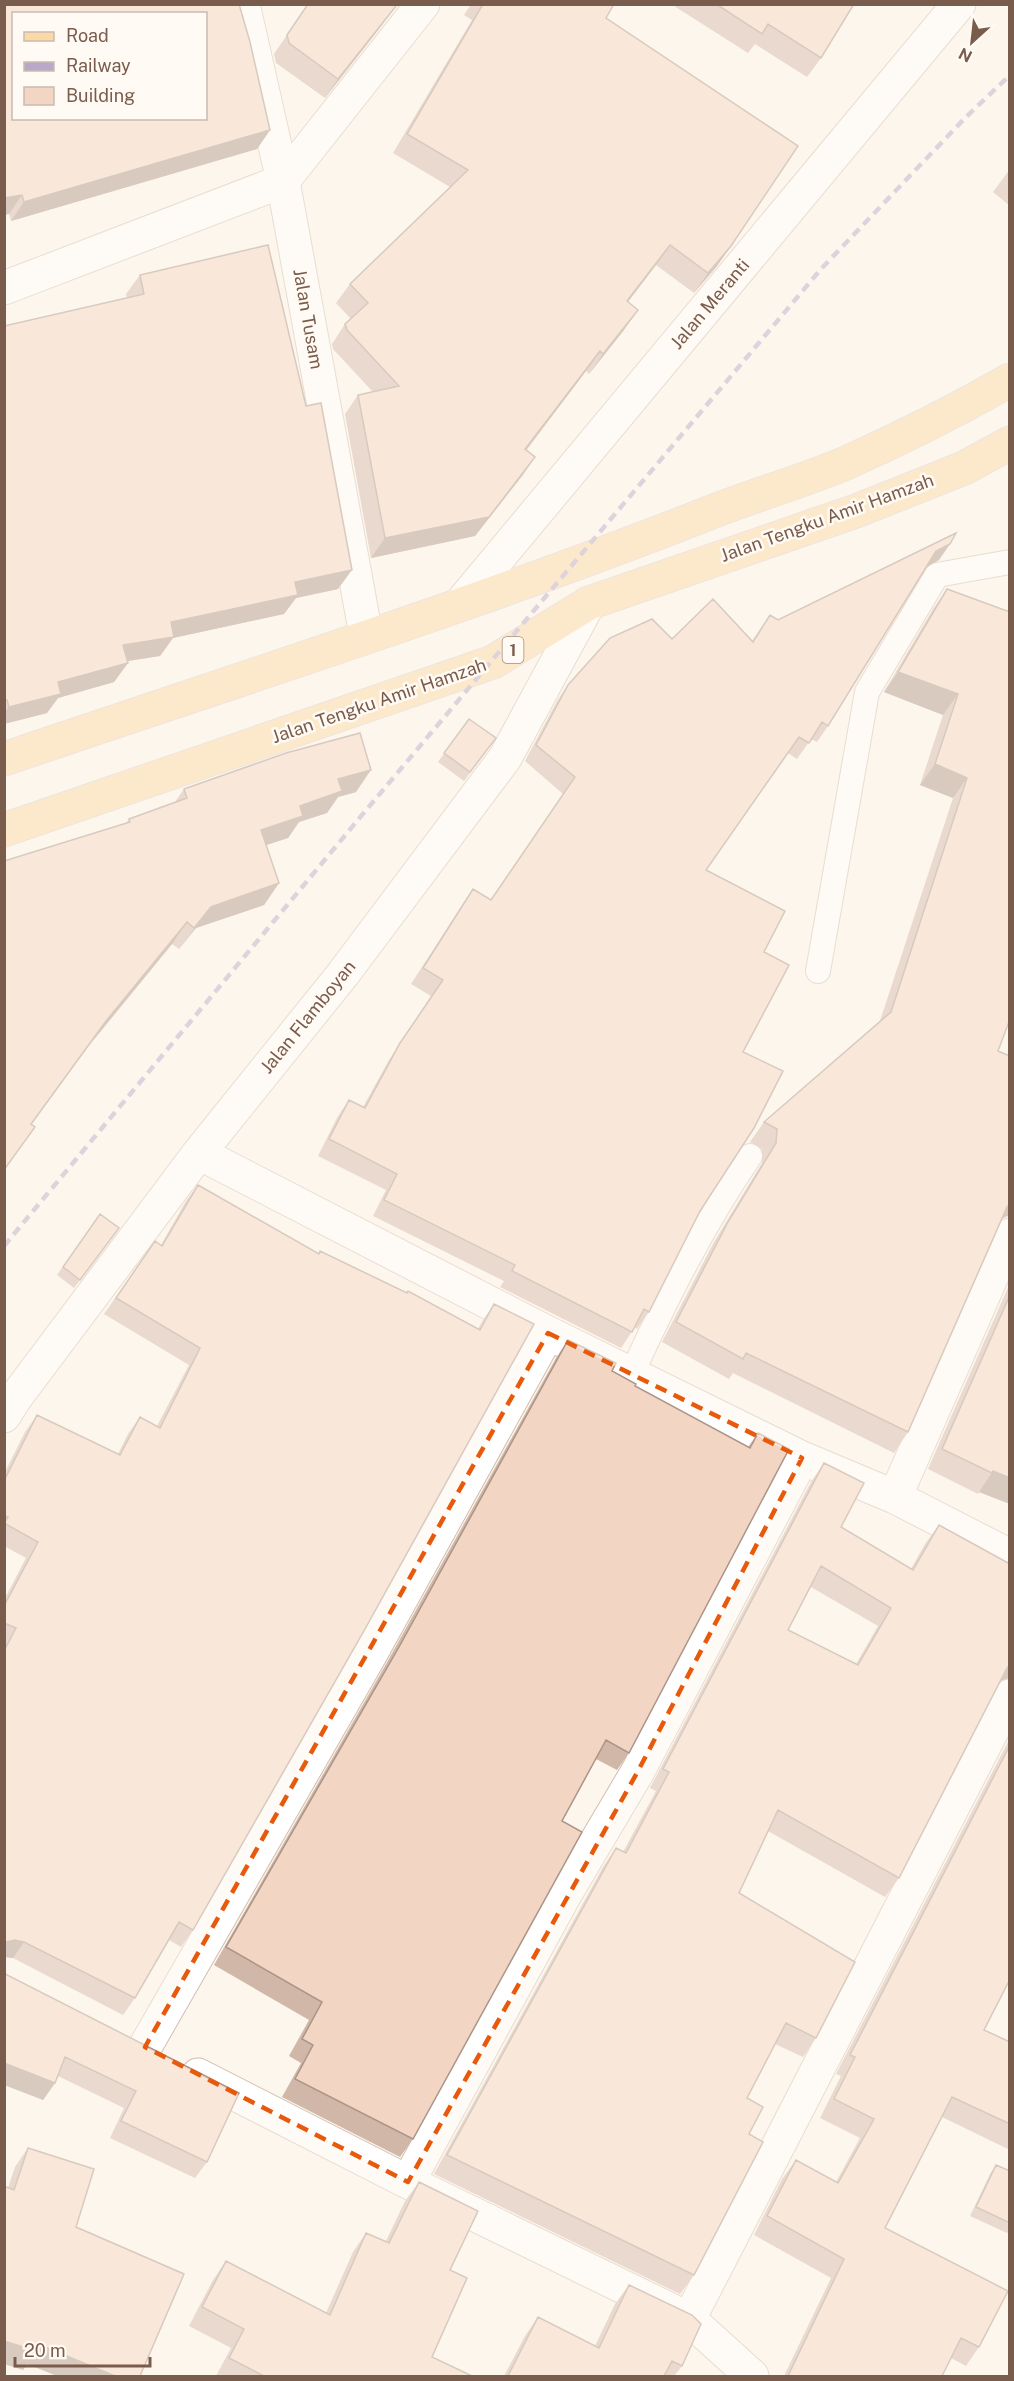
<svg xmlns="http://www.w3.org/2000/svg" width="1014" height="2381" viewBox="0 0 1014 2381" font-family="'Public Sans',sans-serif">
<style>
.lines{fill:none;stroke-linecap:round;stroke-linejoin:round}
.service-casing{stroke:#d1beb0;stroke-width:26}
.minor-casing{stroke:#d1beb0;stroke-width:35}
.primary-casing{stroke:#dad1cd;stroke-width:35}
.service{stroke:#fff;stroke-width:24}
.minor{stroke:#fff;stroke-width:33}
.primary{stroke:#fbd9a5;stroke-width:33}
.rail{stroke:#b9a8c9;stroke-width:4.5;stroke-dasharray:9 6;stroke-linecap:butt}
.wall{fill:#d1b7a8;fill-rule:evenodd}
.shaded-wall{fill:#aa9588}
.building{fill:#f3d5c3;stroke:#aa9588;stroke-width:1.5;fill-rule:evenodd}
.marked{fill:none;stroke:#e8590c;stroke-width:4.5;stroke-dasharray:12 8;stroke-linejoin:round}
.labels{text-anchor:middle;stroke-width:5;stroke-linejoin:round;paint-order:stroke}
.shield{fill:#fffaf3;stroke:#a28b7f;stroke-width:1.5}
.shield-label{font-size:16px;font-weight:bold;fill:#7a5c4d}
.street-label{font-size:18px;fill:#7a5c4d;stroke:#fffaf3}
</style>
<rect width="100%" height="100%" fill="#fdf6ec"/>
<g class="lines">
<g class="service-casing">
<path id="service" d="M818,971L867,692L937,575L1010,562
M632,1373C667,1297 703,1225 750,1156"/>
</g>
<g class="minor-casing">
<path id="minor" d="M243,4L283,181L366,635
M4,288L283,181L423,4
M461,603L959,4
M199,1153L548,1333L802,1458L895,1497L1010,1556
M4,1416L16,1397L199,1153L343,974L505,758L589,603
M895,1497L1010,1235
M145,2047L370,1655L548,1333
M198,2075L408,2182L689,2319L752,2376
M408,2182L564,1896L638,1771L802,1458
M689,2319L1010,1696"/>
</g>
<g class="primary-casing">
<path id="primary" d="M4,759C239,679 478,604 709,513C754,495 801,482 846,463C902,438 956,411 1010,380
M4,830L493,662L589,603L856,511L964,468L1010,443"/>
</g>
<use href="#service" class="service"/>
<use href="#minor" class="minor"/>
<use href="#primary" class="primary"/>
<path class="rail" d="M4,1246L362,815L821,269L966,117L1010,75"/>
</g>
<path class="wall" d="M4,4L270,130L257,149L11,221L9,214Z
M308,4L382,25L325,98L276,63L274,54Z
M471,4H614L606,18L731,246L717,266L694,293L656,265L628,302L624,330L589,374L586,371L526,450L535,457L522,476L475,536L371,558L345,414L358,395L373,392L333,349L332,344L345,324L351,319L336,303L350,284L450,187L393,153L472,20L464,15Z
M671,4H854L821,58L807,77L755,44L748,53Z
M1010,169V206L993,192Z
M140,275L338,589L296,598L284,614L173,638L160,656L127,661L128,663L114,682L58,698L47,713L4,724V326L127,298L126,294Z
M939,560L927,567L828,726L817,742L811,739L797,759L788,753L706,870L764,952L743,1052L700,1211L649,1312L637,1329L635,1327L621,1348L500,1287L504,1281L373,1216L386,1190L318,1156L338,1116L349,1100L363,1107L389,1060L431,996L411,984L462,905L473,889L491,900L563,794L525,761L557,701L568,685L672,639L752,641L770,615L778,620Z
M947,589L1007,611L1010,606V1019L998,1051L1007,1216L1002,1219L908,1432L894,1453L733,1373L729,1379L662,1342L714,1242L762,1163V1149L750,1142L764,1122L880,1021L953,798L920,785L943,715L884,692L933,609Z
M469,719L496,738L464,781L438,762Z
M184,789L356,792L338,797L327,813L299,822L288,838L266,845L279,883L264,905L196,928L179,949L172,944L91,1043L32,1124L4,1170L126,823L129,819L175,802Z
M198,1185L318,1254L320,1251L478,1329L483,1320L494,1304L193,1930L181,1947L169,1940L135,1998L123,2015L13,1958L4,1957V1600L26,1558L4,1546V1474L25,1432L37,1415L118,1454L128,1434L140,1417L157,1426L189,1365L104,1314L155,1241L161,1245L186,1201Z
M100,1214L119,1228L74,1288L57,1275Z
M1010,1283V1504L979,1492L978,1494L928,1469Z
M568,1340L635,1386L748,1447L758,1433L629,1753L617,1770L596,1759L562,1821L413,2139L400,2157L282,2097L301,2063L289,2056L309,2020L214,1965L386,1664L556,1358Z
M824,1463L841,1527L911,1569L925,1544L939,1525L1009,1677L1001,1680L899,1878L885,1897L768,1831L739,1893L816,2038L803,2057L775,2044L747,2098L749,2134L694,2275L680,2294L434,2174L603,1867L616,1848L623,1852L656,1791L650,1788L811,1482ZM811,1587L878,1626L856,1664L788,1630Z
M1010,1738V1979L984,2030L1010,2042V2150L942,2117L885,2228L979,2347L966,2366L951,2358L942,2376H784L831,2278L754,2235L782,2179L796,2160L836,2182L860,2138L820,2118L841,2076L836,2074Z
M7,1975L239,2093L207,2162L195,2178L110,2138L124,2108L58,2076L55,2083L43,2100Z
M28,2148L27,2364L23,2370L8,2188L15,2167Z
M996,2165L1010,2171V2230L1007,2233L970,2216L990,2174Z
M419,2182L450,2270L432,2357L472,2376H216L231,2348L189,2326L213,2280L226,2261L326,2313L353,2252L366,2233L386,2241L405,2201Z
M629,2285L682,2366L674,2376H504L525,2336L538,2317L595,2346L615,2304Z"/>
<path class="shaded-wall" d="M396,6L382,25L325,98L338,79Z
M270,130L257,149L11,221L24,202Z
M22,195L9,214L4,215V198Z
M670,245L656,265L613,321L627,301Z
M731,246L717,266L694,293L708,273Z
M638,310L624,330L589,374L603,354Z
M600,351L586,371L512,469L525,449Z
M535,457L522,476L475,536L371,558L385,538Z
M950,544L939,560L925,568L936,551Z
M352,570L338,589L296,598L284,614L173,638L160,656L109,664L123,645L171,622L295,582Z
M128,663L114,682L58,698L47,713L4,724V713L9,707L58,682Z
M898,672L958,694L943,715L884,692Z
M935,764L967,778L953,798L920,785Z
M371,770L356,792L338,797L327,813L299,822L288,838L245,852L261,830L300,806L338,779Z
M279,883L264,905L196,928L179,949L211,907Z
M187,922L172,944L91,1043L106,1021Z
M1010,1204V1217L1007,1216L999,1220Z
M993,1471L1010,1478V1504L979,1492Z
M1010,1665V1678L999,1681L993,1687Z
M15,1940L24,1942L13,1958L4,1957V1944L6,1942Z
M4,2063L55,2083L43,2100L4,2085Z
M4,2341L38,2344L115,2376H57L27,2364L23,2370L4,2364Z"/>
<path class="building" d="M4,4H239L250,42L270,130L24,202L22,195L4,198ZM14,14H206V118H14Z
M308,4H394L396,6L338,79L289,43L287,35Z
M483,4H614L606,18L798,146L731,246L708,273L670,245L627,301L638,310L603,354L600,351L525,449L535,457L489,517L385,538L358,395L399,386L347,330L345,324L368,303L350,284L468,170L407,134Z
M716,4H854L821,58L768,24L762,34Z
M268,245L306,406L321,403L352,570L295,582L298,595L171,622L174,637L123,645L128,663L58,682L61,694L9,707L7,700L4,701V326L144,294L140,275Z
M956,533L950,544L936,551L828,726L822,722L809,743L799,737L706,870L785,911L764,952L789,965L743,1052L783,1071L754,1128L700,1211L649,1312L644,1309L632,1332L512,1271L515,1265L384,1200L397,1174L329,1139L349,1100L365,1108L400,1043L443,980L423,968L473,889L491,900L575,777L536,745L568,685L610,638L652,619L672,639L713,599L753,642L770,615L778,620Z
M947,589L1010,612V1019L998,1051L1010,1056V1204L1007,1207L908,1432L746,1353L743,1359L676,1322L728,1222L776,1143L777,1129L764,1122L891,1012L967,778L935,764L958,694L898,672Z
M469,719L496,738L470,772L444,753Z
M360,733L371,770L338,779L342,791L300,806L303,816L261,830L279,883L211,907L194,928L187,922L106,1021L31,1124L35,1127L4,1170V861L130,822L129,819L187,798L184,789L286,753Z
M198,1185L319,1254L320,1251L407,1293L408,1291L480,1330L494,1304L534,1324L365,1629L193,1930L179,1922L135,1998L24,1942L15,1940L6,1942L4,1944V1651L16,1628L4,1623V1606L38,1542L4,1523L8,1517L4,1516V1481L37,1415L120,1455L140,1417L160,1428L200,1348L116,1298L155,1241L162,1246Z
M100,1214L119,1228L80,1280L63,1267Z
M1010,1295V1478L993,1471L992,1473L942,1449Z
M568,1340L616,1363L612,1371L636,1384L635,1386L750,1448L758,1433L789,1449L629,1753L606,1740L562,1821L582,1832L413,2139L295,2079L313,2045L302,2039L322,2002L226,1947L399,1647Z
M824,1463L864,1483L841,1527L913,1570L939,1525L1010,1564V1665L1007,1668L899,1878L778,1810L739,1893L855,1962L816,2038L786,2023L747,2098L763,2107L749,2134L763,2142L694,2275L447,2155L616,1848L626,1853L669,1772L663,1769ZM821,1566L891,1608L858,1665L788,1630Z
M1010,1745V1979L984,2030L1010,2042V2124L952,2097L885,2228L1008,2291L979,2347L961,2338L942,2376H788L844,2259L767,2216L796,2160L838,2183L874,2119L834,2099L855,2057L850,2055Z
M4,1972L7,1975L239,2093L207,2162L121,2121L136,2091L65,2057L55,2083L4,2063Z
M28,2148L94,2169L76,2227L184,2274L140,2376H115L38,2344L36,2351L4,2341V2186L14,2190Z
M996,2165L1010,2171V2223L976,2207Z
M419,2182L478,2211L450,2270L467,2278L432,2357L472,2376H264L229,2358L244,2329L202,2307L226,2261L330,2315L366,2233L389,2243Z
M629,2285L692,2315L701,2324L682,2366L672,2361L664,2376H508L538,2317L599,2348Z"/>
<path d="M0 0H1014V2381H0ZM548,1333L802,1458L638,1771L408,2182L145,2047Z" fill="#fdf6ec" fill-opacity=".55" fill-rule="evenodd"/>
<path class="marked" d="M548,1333L802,1458L638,1771L408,2182L145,2047Z"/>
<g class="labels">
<rect class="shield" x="502.5" y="637" width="21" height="26" rx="4.5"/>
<g class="shield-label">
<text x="513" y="656">1</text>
</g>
<g class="street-label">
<text transform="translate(710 304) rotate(-50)" y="6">Jalan Meranti</text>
<text transform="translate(308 319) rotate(80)" y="6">Jalan Tusam</text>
<text transform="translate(827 518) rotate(-20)" y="6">Jalan Tengku Amir Hamzah</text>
<text transform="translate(379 701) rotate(-19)" y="6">Jalan Tengku Amir Hamzah</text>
<text transform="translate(308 1017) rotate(-51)" y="6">Jalan Flamboyan</text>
</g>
</g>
<rect width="1014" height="2381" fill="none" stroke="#7a5c4d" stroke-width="12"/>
<rect x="12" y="12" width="195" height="108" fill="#fffaf3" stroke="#cabbb1" stroke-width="1.5"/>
<rect x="24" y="32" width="30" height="9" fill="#fbd9a5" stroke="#cabbb1" stroke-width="1.5"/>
<text x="66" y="42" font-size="18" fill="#7a5c4d">Road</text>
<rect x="24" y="62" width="30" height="9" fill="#b9a8c9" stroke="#cabbb1" stroke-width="1.5"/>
<text x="66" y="72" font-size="18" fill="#7a5c4d">Railway</text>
<rect x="24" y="87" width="30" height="18" fill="#f3d5c3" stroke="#cabbb1" stroke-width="1.5"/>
<text x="66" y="102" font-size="18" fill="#7a5c4d">Building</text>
<g transform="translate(972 42) rotate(207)" stroke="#fffaf3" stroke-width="4.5" paint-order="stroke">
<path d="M0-4.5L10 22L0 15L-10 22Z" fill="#7a5c4d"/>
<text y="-9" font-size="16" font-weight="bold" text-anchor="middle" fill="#7a5c4d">N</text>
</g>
<path d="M15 2357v9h135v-9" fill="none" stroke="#7a5c4d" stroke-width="3"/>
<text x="24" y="2357" font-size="18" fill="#7a5c4d" stroke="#fffaf3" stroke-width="4.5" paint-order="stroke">20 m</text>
</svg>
